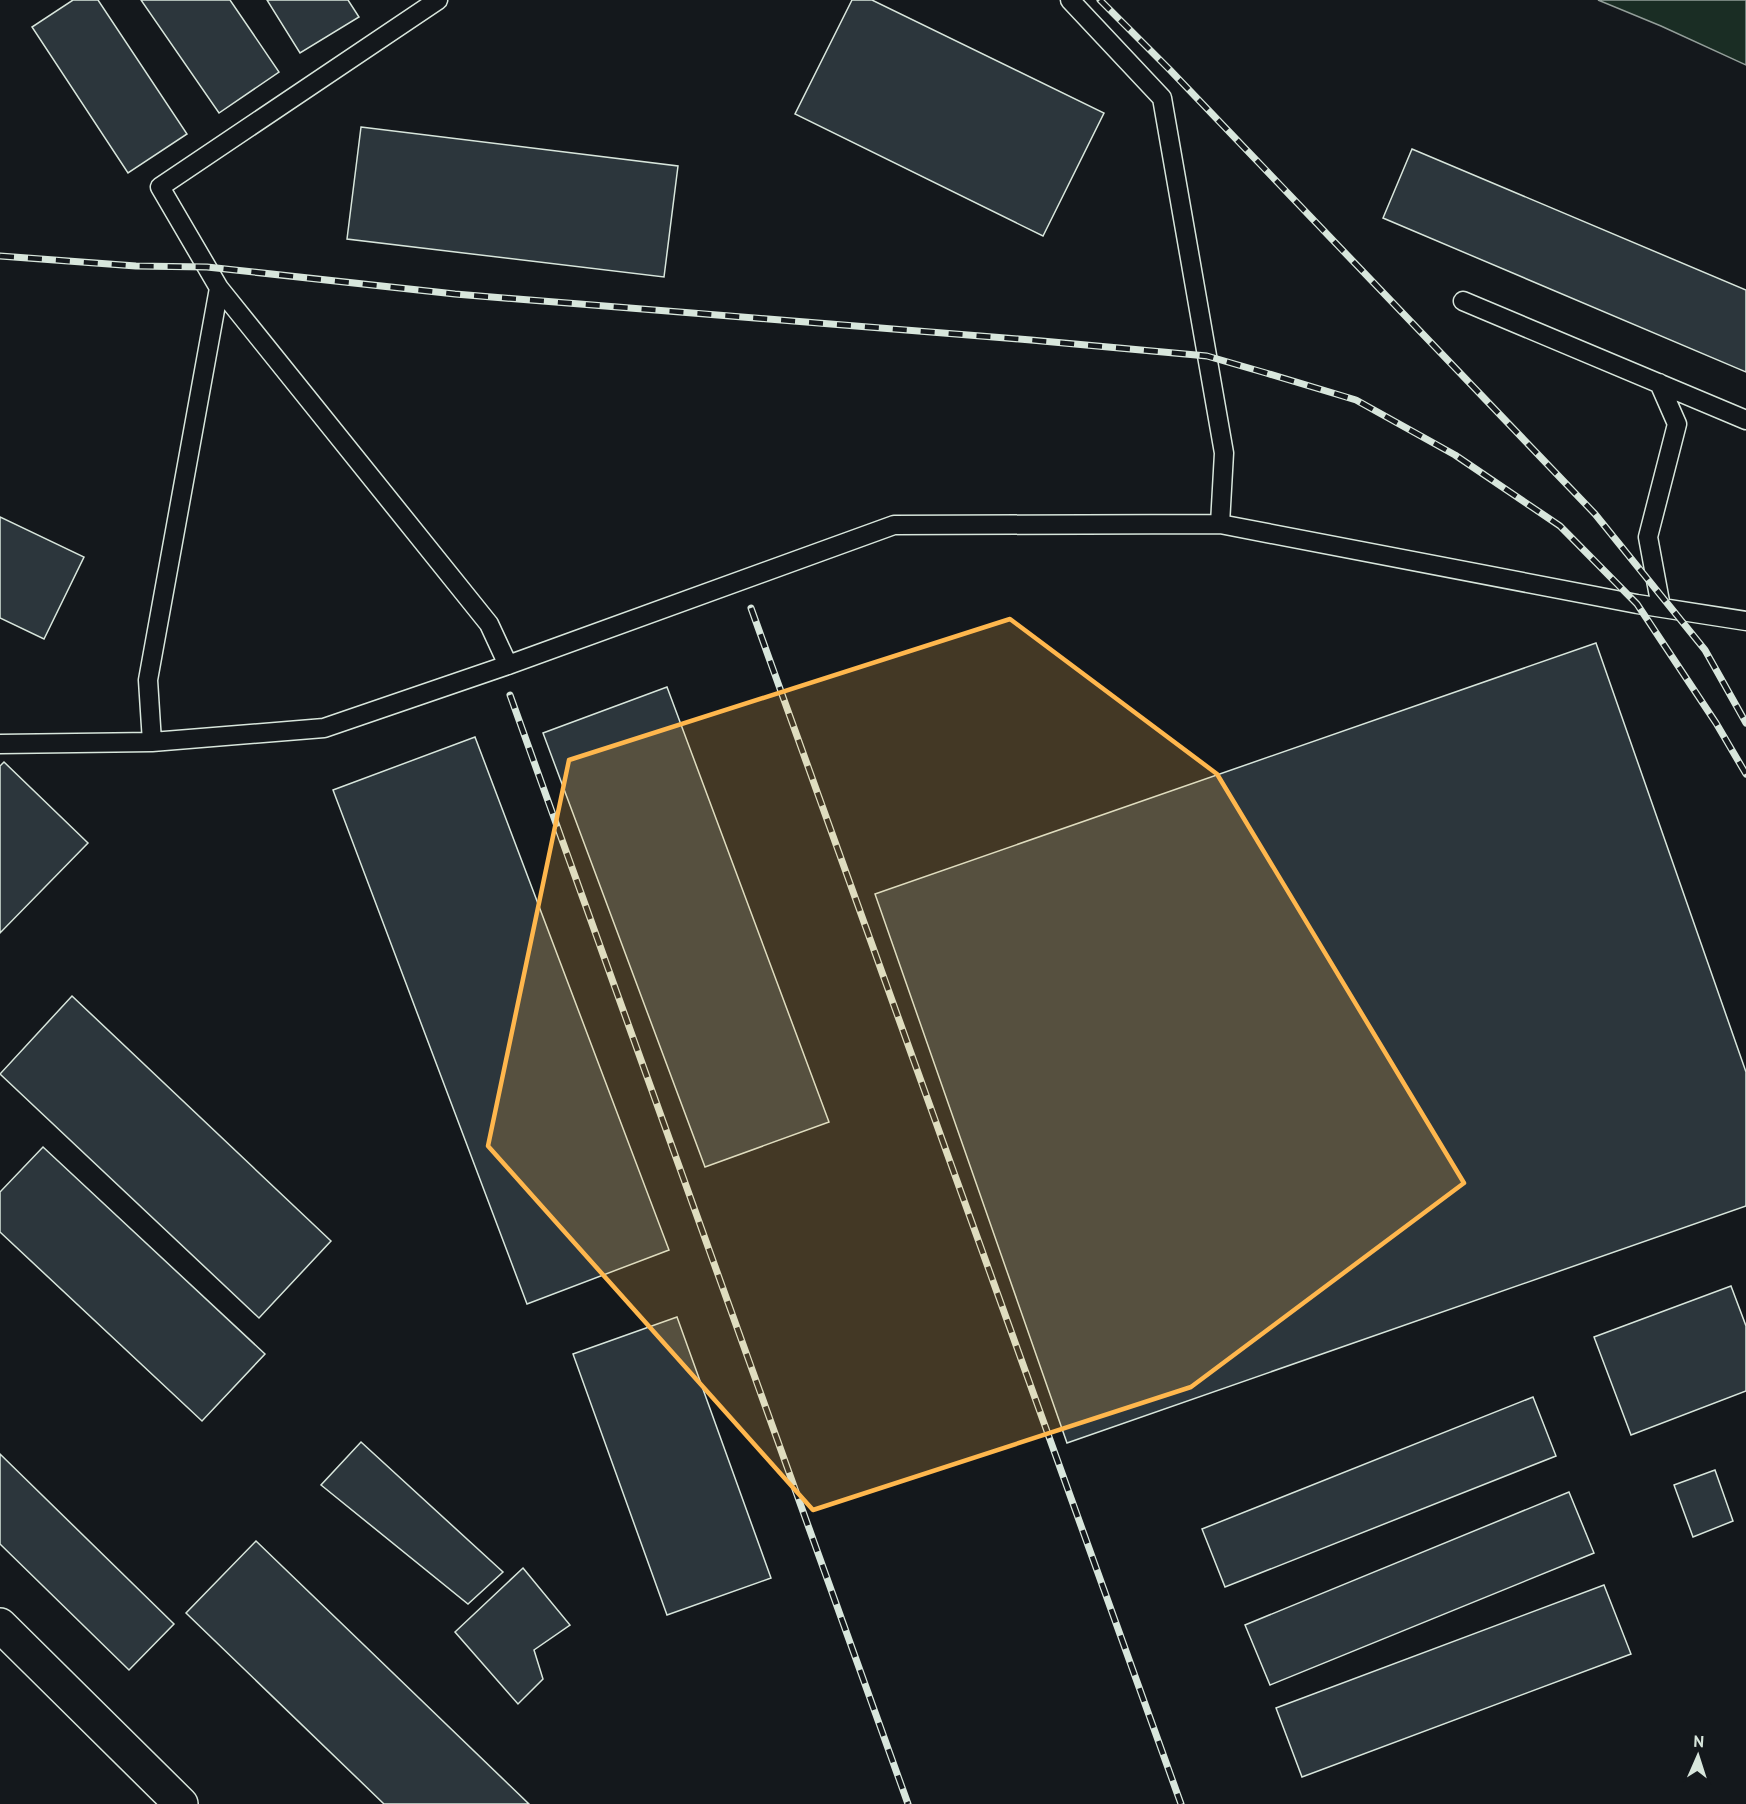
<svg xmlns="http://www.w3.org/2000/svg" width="1746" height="1804" viewBox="0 0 1746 1804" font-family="'PT Sans',sans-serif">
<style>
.green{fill:#1a2d24;stroke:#939e99;stroke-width:1.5}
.building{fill:#2c363c;stroke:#d8e6dc;stroke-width:1.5}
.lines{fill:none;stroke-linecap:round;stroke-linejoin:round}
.service-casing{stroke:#d8e6dc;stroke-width:21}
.minor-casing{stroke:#d8e6dc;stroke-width:36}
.service{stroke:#14181c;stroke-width:18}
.minor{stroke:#14181c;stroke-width:33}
.rail-casing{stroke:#d8e6dc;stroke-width:7}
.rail{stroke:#14181c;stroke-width:4.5;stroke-dasharray:14;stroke-linecap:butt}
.marked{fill:#ffb74d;fill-opacity:0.2;stroke:#ffb74d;stroke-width:4.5;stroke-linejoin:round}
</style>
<rect width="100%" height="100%" fill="#14181c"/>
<path class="green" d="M1598,0H1746V65L1661,26Z"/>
<path class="building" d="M73,0H98L187,134L128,173L32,27Z
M141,0H230L279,72L219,113Z
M267,0H348L359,17L300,53Z
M852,0H872L1104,113L1043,236L795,114Z
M361,127L678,166L664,277L347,239Z
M1412,149L1746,290V372L1383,218Z
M0,517L84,557L44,639L0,618Z
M1596,643L1746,1072V1206L1067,1443L875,894Z
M667,687L829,1122L705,1167L543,733Z
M475,737L669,1250L527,1304L333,790Z
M4,762L88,843L0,933V766Z
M72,996L331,1241L259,1318L0,1074Z
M43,1147L265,1354L202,1421L0,1232V1192Z
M1731,1286L1746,1326V1391L1631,1435L1594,1337Z
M677,1317L771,1578L667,1615L573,1354Z
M1533,1397L1556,1456L1225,1587L1202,1529Z
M361,1442L503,1572L468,1604L321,1485Z
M0,1454L174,1624L129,1670L0,1544Z
M1715,1470L1733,1521L1693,1537L1674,1485Z
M1569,1492L1594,1553L1270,1685L1245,1625Z
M256,1541L529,1804H384L186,1613Z
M523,1568L570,1625L534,1650L543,1679L518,1704L455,1632Z
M1604,1585L1631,1654L1302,1777L1276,1708Z"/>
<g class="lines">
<g class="service-casing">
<path id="service" d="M1070,0L1162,98L1224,453L1220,524
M219,288L489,624L508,665
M1463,301L1746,420
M1659,383L1677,424L1648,537L1661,607
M152,742L148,680L219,288L160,187L438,0
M0,744L152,742L324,728L508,665L894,525L1220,524L1637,604L1746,621"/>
</g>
<g class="minor-casing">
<path id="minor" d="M0,1625L181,1804"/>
</g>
<use href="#service" class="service"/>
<use href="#minor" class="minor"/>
<g class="rail-casing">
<path id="rail" d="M1100,0L1170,70L1595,514L1705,650L1746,723
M0,256L136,266L207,267L455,294L1031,340L1207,356L1266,373L1356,400L1455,455L1560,526L1637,604L1716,723L1746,774
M751,608L1181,1804
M510,695L908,1804"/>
</g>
<use href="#rail" class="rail"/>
</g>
<path class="marked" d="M1010,619L1217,774L1464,1183L1191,1387L813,1510L488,1146L569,760Z"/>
<g transform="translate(1698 1756) rotate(3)" stroke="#14181c" stroke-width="4.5" paint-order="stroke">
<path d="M0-4.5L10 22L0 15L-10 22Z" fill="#d8e6dc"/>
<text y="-9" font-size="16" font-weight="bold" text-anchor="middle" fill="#d8e6dc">N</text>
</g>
</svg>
